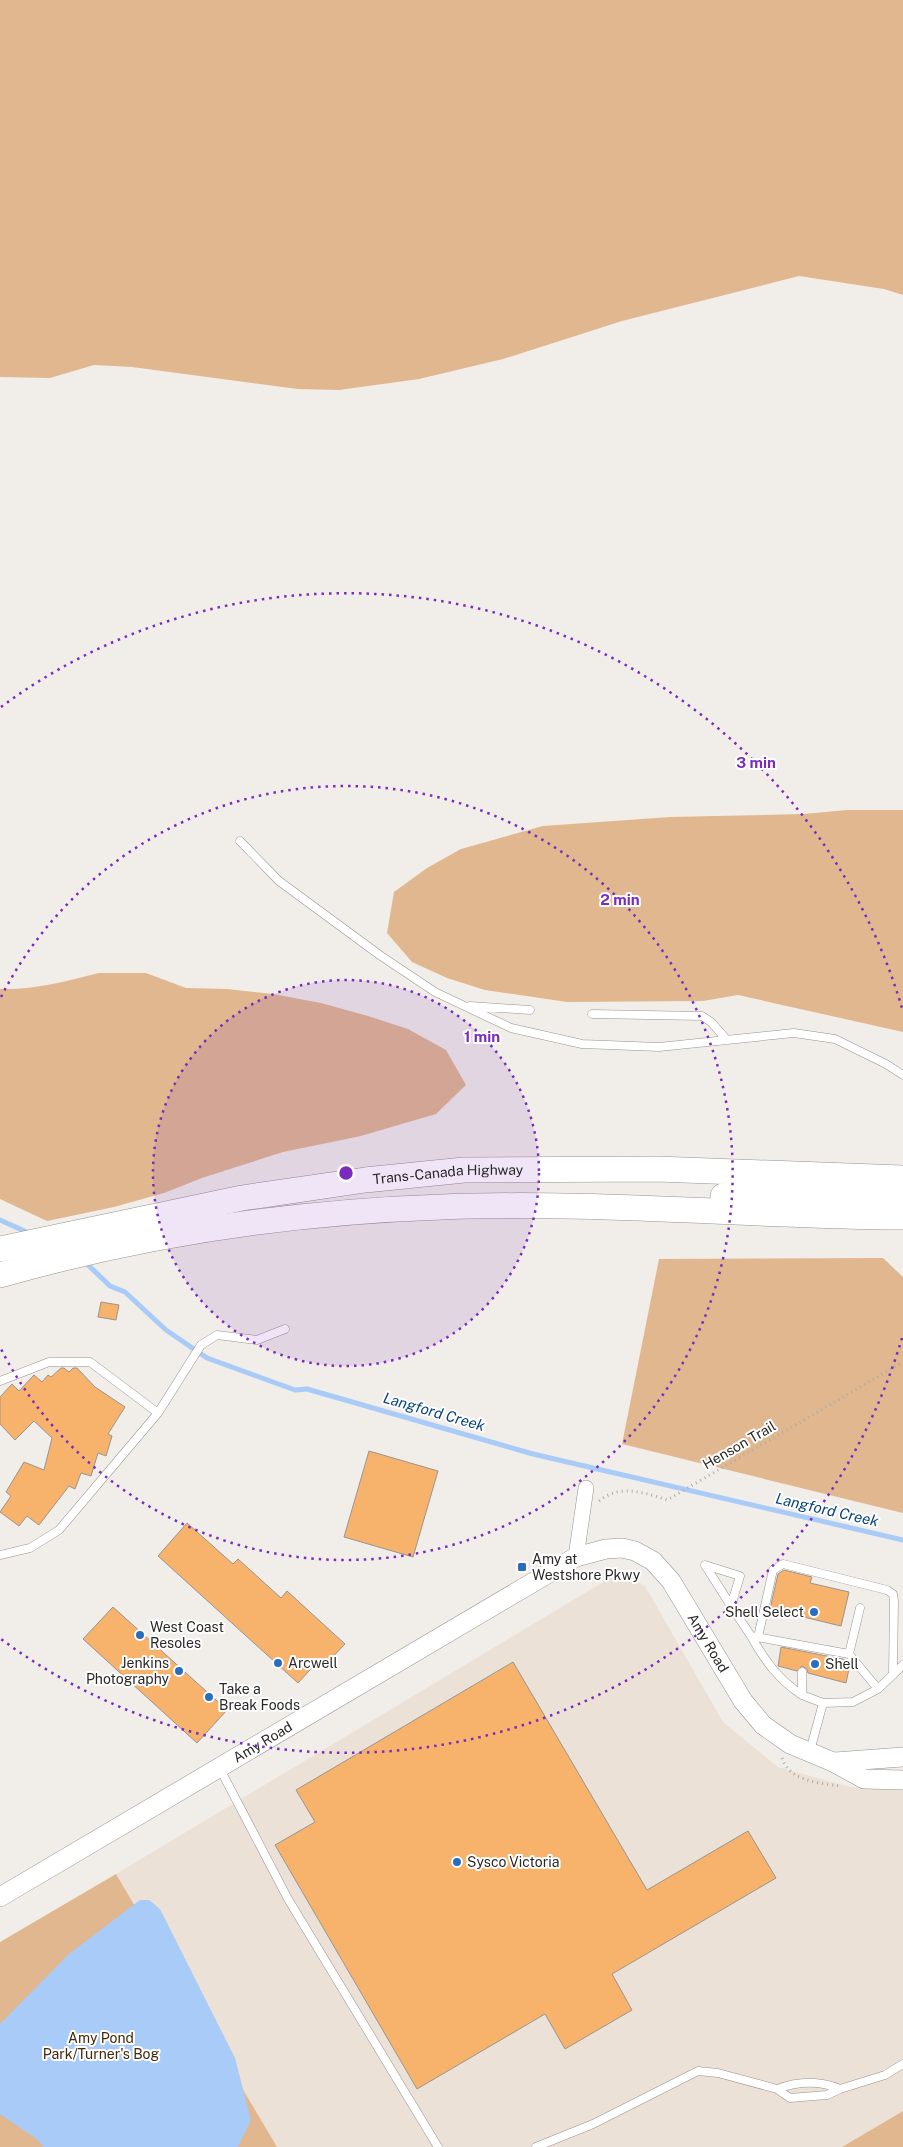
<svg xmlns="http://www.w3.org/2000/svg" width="903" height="2147" viewBox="0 0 903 2147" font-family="'Public Sans',sans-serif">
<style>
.built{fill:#ece1d7}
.green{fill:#e0b78f}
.water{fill:#a9cbf7}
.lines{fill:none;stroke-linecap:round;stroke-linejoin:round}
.stream{stroke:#a9cbf7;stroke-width:5}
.building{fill:#f7b26c;stroke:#999591}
.service-casing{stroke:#97938f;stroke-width:9}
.minor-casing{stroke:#97938f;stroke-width:16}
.tertiary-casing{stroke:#97938f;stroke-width:20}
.trunk-casing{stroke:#97938f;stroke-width:26}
.path{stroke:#aeaba7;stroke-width:3;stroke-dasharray:1 4;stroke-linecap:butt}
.service{stroke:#fff;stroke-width:8}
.minor{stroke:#fff;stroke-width:15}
.tertiary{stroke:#fff;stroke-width:19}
.trunk{stroke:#fff;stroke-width:25}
.ring{fill:none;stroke:#7b2cbf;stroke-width:2.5;stroke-dasharray:2.5 5}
.poi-dot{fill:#286dbe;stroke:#fff;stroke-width:2}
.labels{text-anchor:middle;stroke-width:4;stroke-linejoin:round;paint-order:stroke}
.street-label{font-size:14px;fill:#2a2827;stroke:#fff}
.poi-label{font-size:14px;fill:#2a2827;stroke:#fff;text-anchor:start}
.park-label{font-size:14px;fill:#432809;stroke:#fff}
.water-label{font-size:15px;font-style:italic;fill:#084381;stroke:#fff}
.centre{fill:#7b2cbf;stroke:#fff;stroke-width:2.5}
.ring-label{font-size:15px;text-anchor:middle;font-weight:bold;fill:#7b2cbf;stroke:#fff;stroke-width:4;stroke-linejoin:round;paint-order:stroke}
</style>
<rect width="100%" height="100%" fill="#f1ede8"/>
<path class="built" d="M620,1572L645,1586L723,1722L778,1767L850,1787L903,1789V2111L842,2147H277L116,1874Z"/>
<path class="green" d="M0,0H903V295L884,289L799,276L622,321L503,359L419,379L339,390L298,389L132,367L94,365L50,378L0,377Z
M847,810H903V1032L738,995L703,1001L567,1002L485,990L447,978L412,962L387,933L394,892L427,868L461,849L543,826L670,817L804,814Z
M99,973H146L186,988L227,989L273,994L321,1003L368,1016L408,1029L446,1050L466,1085L436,1114L361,1136L283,1152L202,1178L164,1193L114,1207L47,1221L0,1199V989C34,990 67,981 99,973Z
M883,1258L903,1277V1513L622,1444L659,1259Z
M116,1874L277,2147H0V1942Z
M903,2111V2147H842Z"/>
<path class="water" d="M140,1900H149L160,1909L235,2058L251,2120L238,2147H43L38,2140L0,2114V2024L69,1954Z"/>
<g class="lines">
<path class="stream" d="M0,1220L29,1233
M85,1262L110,1286L125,1292L166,1330L207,1358L295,1390L307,1389L533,1454L903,1540"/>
</g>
<path class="building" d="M101,1302L119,1305L116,1320L98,1317Z
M61,1368H64L69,1372L73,1368H77L95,1387L125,1407L108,1434L112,1436L106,1456L98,1453L91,1476L81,1473L75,1489L69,1486L39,1525L27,1516L19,1526L0,1512L11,1496L6,1492L24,1462L44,1470L52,1438L34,1421L15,1440L0,1424V1397L12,1384L19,1391L34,1375L42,1382L48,1375L51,1377Z
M369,1451L438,1471L413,1557L344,1537Z
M187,1523L233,1564L238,1559L281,1598L287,1591L345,1644L325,1665L319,1660L298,1683L158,1556Z
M784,1570L812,1577L810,1583L849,1592L841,1626L770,1609L778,1574Z
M113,1607L227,1710L197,1743L83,1639Z
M781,1647L847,1660L850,1664L846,1683L808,1673L807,1669L802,1666L797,1671L778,1666Z
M513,1662L647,1890L748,1831L776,1878L612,1974L632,2010L565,2049L545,2014L417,2089L275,1845L315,1822L296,1790Z"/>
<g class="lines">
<g class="service-casing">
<path id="service" d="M240,841L279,881L381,956L435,992L511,1028L582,1044L659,1047L794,1033L835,1039L886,1064L903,1075
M470,1006L530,1010
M592,1014L702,1016L711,1022L727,1040
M0,1381L49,1362H90L158,1413
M0,1555L30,1548L59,1530L158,1413L201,1345L217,1335L257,1340L285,1329
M705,1565L740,1576L731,1606L751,1636L849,1654L860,1608
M705,1565L731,1606
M751,1636C765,1661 778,1679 802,1695
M758,1637L773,1570L783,1564L887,1590L893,1594L894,1601L893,1675
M849,1654L878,1689
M802,1672V1695L823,1703L810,1751
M823,1703L853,1702L878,1689L903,1665
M219,1767L288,1899L438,2147
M777,2089C799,2081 819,2080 840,2089
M536,2147L593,2124L698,2071L718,2073L777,2089L790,2098L827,2095L840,2089L885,2075L903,2064"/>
</g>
<g class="minor-casing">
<path id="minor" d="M576,1557L586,1488"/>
</g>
<g class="tertiary-casing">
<g id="tertiary">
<path d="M835,1762L903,1757"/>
<path id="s1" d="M0,1897L576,1557L606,1549L622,1548L635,1551L653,1561L671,1581L743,1701L763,1725L790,1744L833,1762L864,1779L903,1780"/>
</g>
</g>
<g class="trunk-casing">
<g id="trunk">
<path d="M723,1196L903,1194"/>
<path id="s2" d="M0,1249L242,1198L365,1180L464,1170L657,1169L903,1178"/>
<path d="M0,1275C144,1234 292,1212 442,1207C595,1201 749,1216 903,1217"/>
</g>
</g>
<path class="path" d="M599,1501C620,1484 643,1492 667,1500L903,1362
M782,1758C790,1782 820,1783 840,1786"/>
<use href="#service" class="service"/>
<use href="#minor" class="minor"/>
<use href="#tertiary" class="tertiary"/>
<use href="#trunk" class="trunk"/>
</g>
<circle cx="346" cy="1173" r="193" fill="#7b2cbf" fill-opacity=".12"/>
<g class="ring">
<circle cx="346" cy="1173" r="193"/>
<path d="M1 997A387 387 0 1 1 1 1349"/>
<path d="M902 1338A580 580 0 0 1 1 1639M1 707A580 580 0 0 1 902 1008"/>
</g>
<g class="poi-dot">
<rect x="517" y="1562" width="10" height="10" rx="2.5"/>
<circle cx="814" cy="1612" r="5"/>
<circle cx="140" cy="1635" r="5"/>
<circle cx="278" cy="1663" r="5"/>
<circle cx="815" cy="1664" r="5"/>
<circle cx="179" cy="1671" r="5"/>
<circle cx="209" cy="1697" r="5"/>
<circle cx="457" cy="1862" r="5"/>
</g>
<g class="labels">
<g class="street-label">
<text dy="5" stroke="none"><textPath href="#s2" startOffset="455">Trans-Canada Highway</textPath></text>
<text transform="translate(739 1445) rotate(-30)" y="5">Henson Trail</text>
<text dy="5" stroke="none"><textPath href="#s1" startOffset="849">Amy Road</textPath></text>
<text dy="5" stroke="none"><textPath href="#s1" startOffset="305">Amy Road</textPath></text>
</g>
<g class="poi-label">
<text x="532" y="1564">Amy at<tspan x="532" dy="16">Westshore Pkwy</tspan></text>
<text x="804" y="1617" text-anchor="end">Shell Select</text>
<text x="150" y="1632">West Coast<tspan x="150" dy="16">Resoles</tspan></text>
<text x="169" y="1668" text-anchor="end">Jenkins<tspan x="169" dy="16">Photography</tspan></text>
<text x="288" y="1668">Arcwell</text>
<text x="825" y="1669">Shell</text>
<text x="219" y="1694">Take a<tspan x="219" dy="16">Break Foods</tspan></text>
<text x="467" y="1867">Sysco Victoria</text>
</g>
<g class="park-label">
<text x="101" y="2043">Amy Pond<tspan x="101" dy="16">Park/Turner's Bog</tspan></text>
</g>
<g class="water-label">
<text transform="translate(434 1412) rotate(16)" y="5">Langford Creek</text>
<text transform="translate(827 1510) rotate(13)" y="5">Langford Creek</text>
</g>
</g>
<circle cx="346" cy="1173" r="8" class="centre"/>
<g class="ring-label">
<text x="756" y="768">3 min</text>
<text x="620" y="905">2 min</text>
<text x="482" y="1042">1 min</text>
</g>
</svg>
